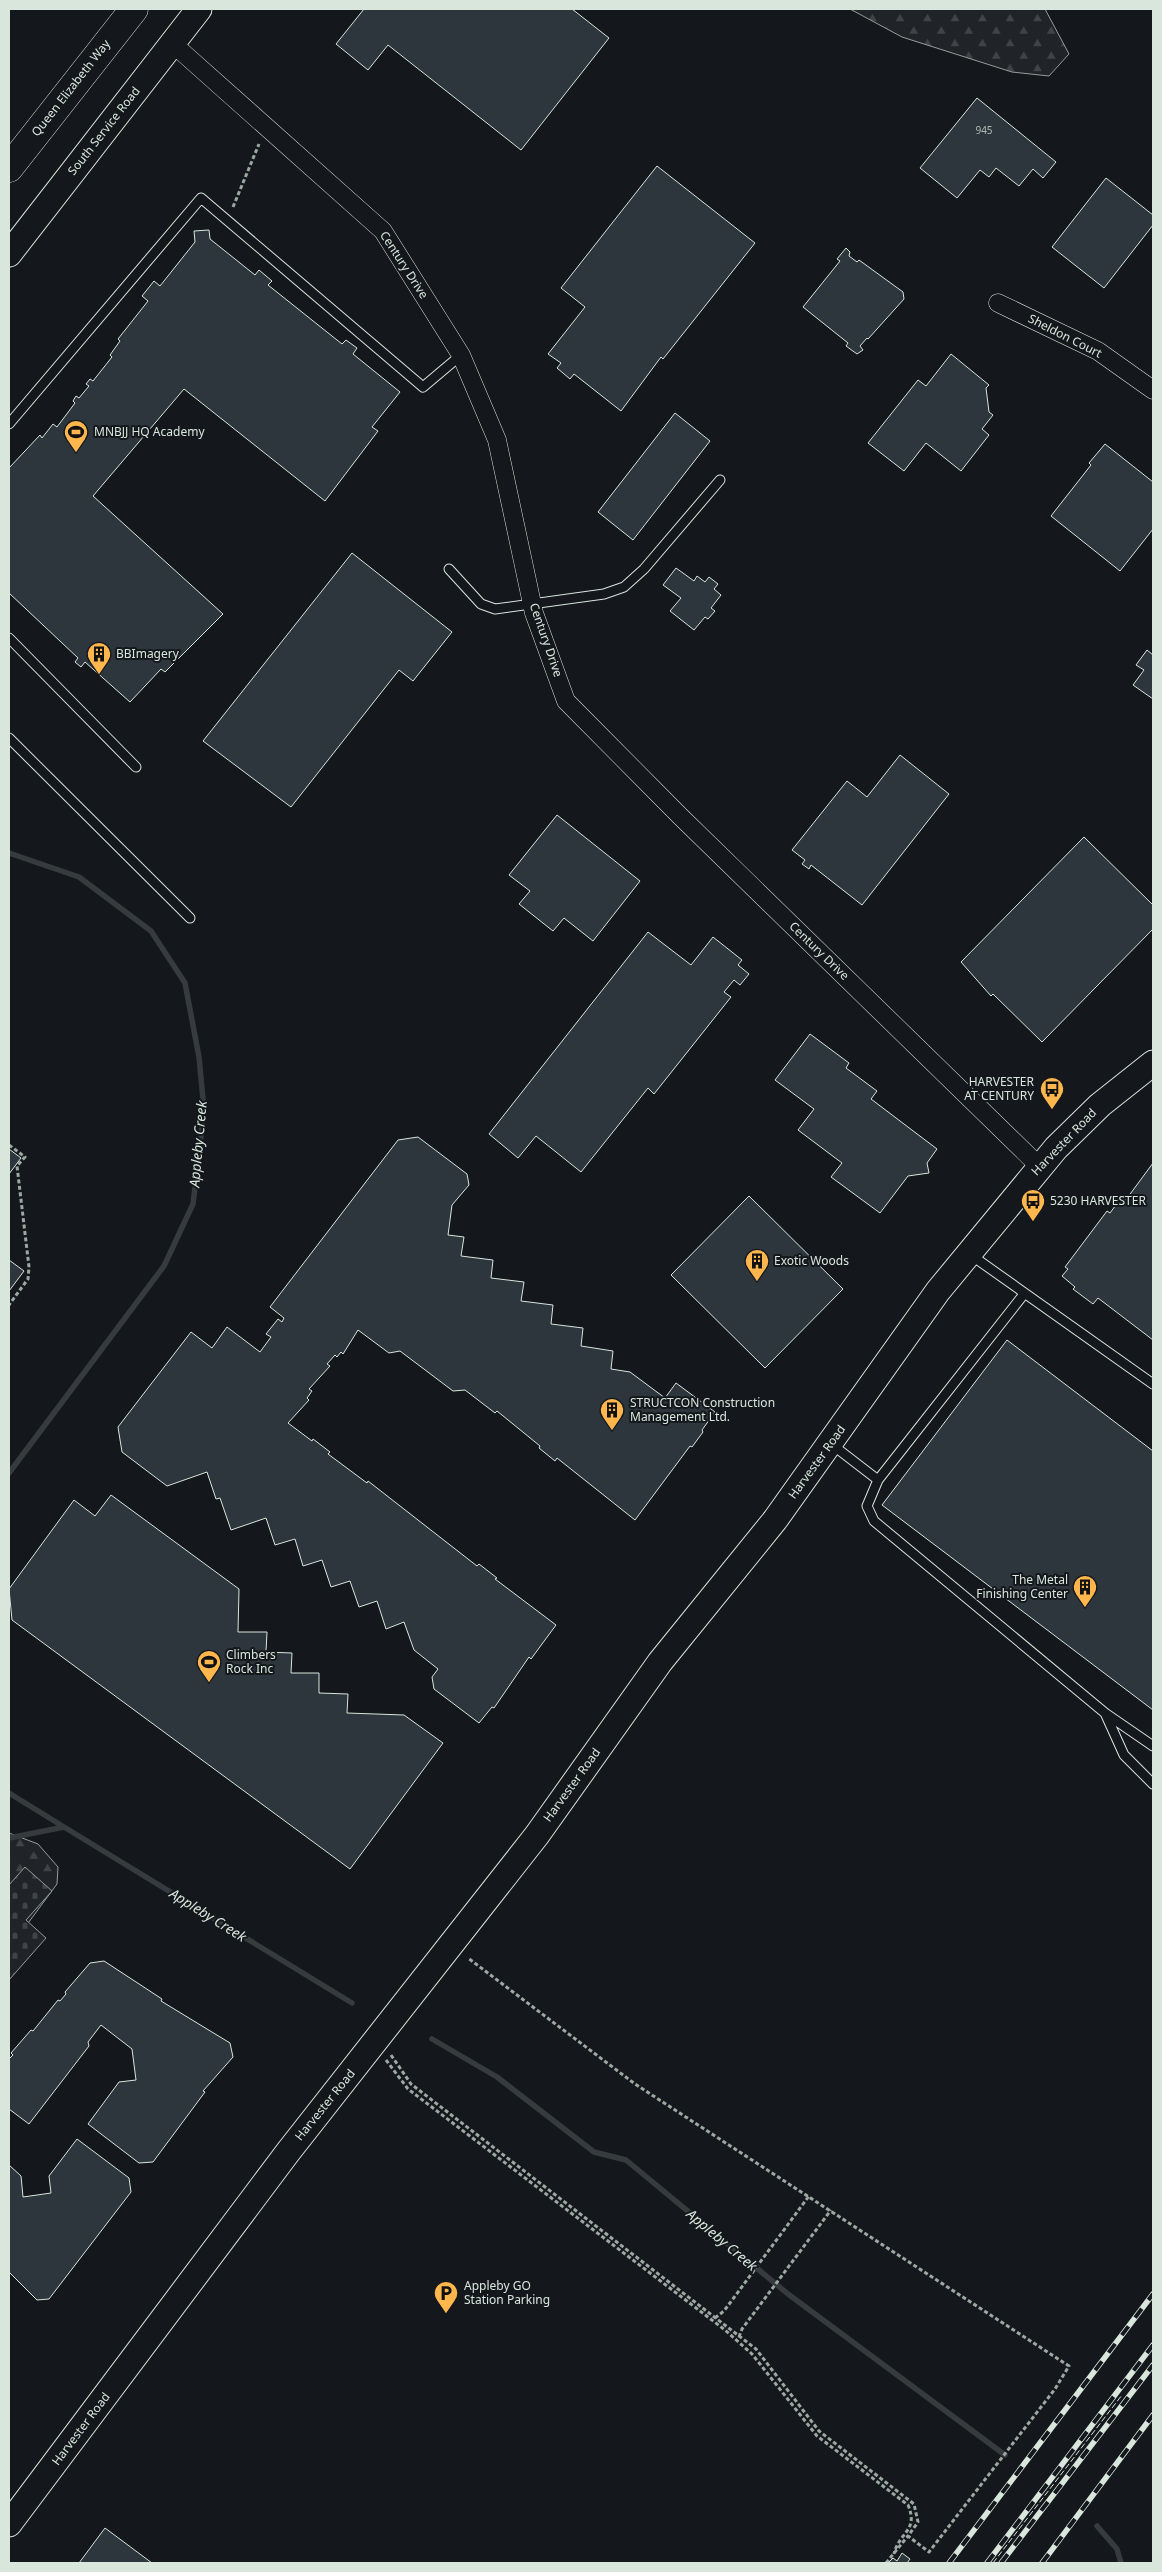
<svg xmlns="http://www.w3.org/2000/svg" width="1162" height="2572" viewBox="0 0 1162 2572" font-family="'Noto Sans',sans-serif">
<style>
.forest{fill:url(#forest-firs);stroke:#939e99}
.cemetery{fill:url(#cemetery-stones);stroke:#939e99}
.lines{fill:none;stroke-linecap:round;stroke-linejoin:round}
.stream{stroke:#363b3e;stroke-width:5.5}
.building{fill:#2c363c;stroke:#d8e6dc}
.lane-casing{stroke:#d8e6dc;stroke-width:11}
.street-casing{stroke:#d8e6dc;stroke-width:19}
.secondary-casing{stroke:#d8e6dc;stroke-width:27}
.highway-casing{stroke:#d8e6dc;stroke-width:29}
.path{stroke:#9da8a2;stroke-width:3;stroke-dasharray:4 2.5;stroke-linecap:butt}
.lane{stroke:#14181c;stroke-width:9}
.street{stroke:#14181c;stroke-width:18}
.secondary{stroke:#14181c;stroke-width:25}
.highway{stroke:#14181c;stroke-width:28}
.rail-casing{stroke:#d8e6dc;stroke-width:5.5}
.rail{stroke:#14181c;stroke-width:4;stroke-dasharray:11;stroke-linecap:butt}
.fence{stroke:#d8e6dc;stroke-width:1;stroke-dasharray:6 2.5;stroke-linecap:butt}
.labels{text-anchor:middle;stroke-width:4;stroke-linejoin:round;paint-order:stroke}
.number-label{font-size:10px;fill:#adbab4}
.street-label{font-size:12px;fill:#d8e6dc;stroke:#14181c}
.poi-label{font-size:12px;fill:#d8e6dc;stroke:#14181c;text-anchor:start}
.water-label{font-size:14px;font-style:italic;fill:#d8e6dc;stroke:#14181c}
</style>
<defs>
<pattern id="forest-firs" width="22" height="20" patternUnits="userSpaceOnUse" patternTransform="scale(1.25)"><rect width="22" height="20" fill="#202428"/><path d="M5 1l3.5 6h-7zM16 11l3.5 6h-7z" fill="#404447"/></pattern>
<pattern id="cemetery-stones" width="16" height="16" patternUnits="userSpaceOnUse" patternTransform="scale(1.25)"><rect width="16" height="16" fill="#202428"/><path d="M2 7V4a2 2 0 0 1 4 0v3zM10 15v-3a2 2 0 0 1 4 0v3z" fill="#404447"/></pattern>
</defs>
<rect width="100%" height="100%" fill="#14181c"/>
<path class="forest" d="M850,9H1045L1069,54L1049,76L1012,72L902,37Z
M9,1833L38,1844L58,1867L57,1884L23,1930L9,1933Z"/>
<path class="cemetery" d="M25,1867L52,1891L26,1920L46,1938L9,1980V1885Z"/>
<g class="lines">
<path class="stream" d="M9,853L79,877L151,931L185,983L199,1057L204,1110L193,1204L164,1266L9,1473
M9,1793L64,1827
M9,1838L64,1827L352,2003
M432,2039L497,2077L594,2152L626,2160L788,2294L1005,2455
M1097,2526L1117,2549L1121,2563"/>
</g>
<path class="building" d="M364,9H572L609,38L521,150L388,45L368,70L336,44Z
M977,98L1056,162L1043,178L1033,169L1019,186L996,168L989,177L980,170L957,198L920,168Z
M657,166L755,243L663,359L661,357L621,411L574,374L570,379L557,368L561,363L548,354L585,307L561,288Z
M1106,178L1153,215V225L1104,288L1052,247Z
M209,230L210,239L255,275L259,270L272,281L268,285L342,344L346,340L357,348L353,354L400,392L372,427L378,431L325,501L184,389L93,496L223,614L165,672L161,669L130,702L85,662L81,667L75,662L78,658L9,593V468L40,435L42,438L53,424L57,427L75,403L73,401L76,396L79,398L89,386L86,384L90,379L93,381L112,357L110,355L120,341L118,339L148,301L142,296L154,281L160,286L195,242L194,231Z
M846,248L850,252L849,256L857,262L859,260L903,292L904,299L868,339L867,338L860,346L863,350L857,354L846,346L848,343L803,307L840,261L837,259Z
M951,354L989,385L986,388L989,412L993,415L982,429L989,435L961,471L926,443L904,471L868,443L918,380L926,386Z
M675,413L710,441L633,540L598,512Z
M1105,444L1153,482V529L1120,571L1051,516L1091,465L1089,463Z
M352,553L452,632L413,681L399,670L291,807L203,741Z
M676,568L694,581L697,576L705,582L709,577L718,584L714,589L721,595L711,608L715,611L708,619L705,617L694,630L670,611L681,598L663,585Z
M1147,650L1153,655V699L1133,685L1144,670L1136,665Z
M900,755L949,794L862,905L811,865L809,869L802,864L805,860L792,850L847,781L867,797Z
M557,815L640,881L593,941L564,918L553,931L519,904L530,891L509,875Z
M1084,837L1153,905V929L1042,1042L993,994L991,996L961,962Z
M648,932L691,965L713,937L742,960L738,965L749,974L740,985L734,980L724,992L731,997L654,1094L648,1088L581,1172L536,1136L518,1158L489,1134Z
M810,1034L849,1063L846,1068L877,1091L871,1099L937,1149L927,1163L929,1173L908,1176L880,1213L831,1177L842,1163L798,1130L814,1109L775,1080Z
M418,1137L467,1174L469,1185L452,1205L448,1235L464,1237L461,1256L493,1260L491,1278L524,1282L521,1301L553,1305L551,1324L583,1328L581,1346L613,1351L611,1369L630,1372L665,1398L676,1383L715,1412L702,1430L703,1432L692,1447L690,1446L635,1520L557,1458L555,1461L539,1448L540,1446L497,1411L495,1413L465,1390L453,1391L400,1351L389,1353L358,1330L343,1354L341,1352L337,1357L335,1355L327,1364L330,1366L309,1389L312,1391L307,1398L309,1400L288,1423L312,1441L313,1439L330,1452L328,1454L367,1483L368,1481L477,1566L479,1564L497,1578L495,1579L556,1625L531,1659L529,1657L494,1708L492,1707L479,1723L434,1689L432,1677L438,1669L414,1650L404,1622L386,1629L377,1601L359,1607L350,1581L331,1587L322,1560L303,1566L295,1539L275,1545L266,1518L231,1530L220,1498L216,1499L207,1472L167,1486L122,1452L118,1427L191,1332L212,1348L227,1327L260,1352L271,1337L266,1334L278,1319L282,1322L284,1318L270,1307L398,1140Z
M9,1149L21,1158L9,1174Z
M1153,1163V1340L1098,1298L1093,1304L1073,1289L1075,1287L1062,1276L1068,1269L1065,1267L1107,1211L1110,1213L1121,1198L1125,1201Z
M749,1196L843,1289L765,1368L671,1275Z
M9,1260L24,1271L9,1291Z
M1007,1340L1153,1451V1710L882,1505Z
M111,1495L239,1589L238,1632H267L266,1652L292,1653L291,1673H319V1693L348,1694L347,1713L404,1715L443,1743L350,1869L12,1620L9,1589L74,1500L95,1516Z
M104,1961L162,1999L161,2001L230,2043L233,2057L203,2091L205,2092L153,2162L139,2163L88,2124L119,2082L136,2080L132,2049L101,2025L88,2042L89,2046L29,2124L9,2109V2059L13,2055L11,2053L31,2030L33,2031L58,2000L60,2001L66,1994L65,1992L90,1963Z
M77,2139L129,2178L131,2192L49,2299L37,2300L9,2272V2165L21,2176L23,2197L51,2193L49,2176Z
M105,2528L152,2563H79Z
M902,2553L910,2559L907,2563H888L893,2558L897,2561Z"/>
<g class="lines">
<g class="lane-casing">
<path id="lane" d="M9,424L201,198L423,387L461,355
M449,569L481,604L495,609L604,594L624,587L644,569L720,480
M9,638L136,767
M9,738L190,918
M971,1255L1153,1384
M830,1443L878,1480L867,1506L874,1521L1105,1713L1153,1746
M878,1480L1024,1294
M1105,1713L1124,1755L1153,1784"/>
</g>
<g class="street-casing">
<path id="street" d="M172,43L383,231L461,355L497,440L534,613L566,701L681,817L1039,1166
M998,303L1098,351L1153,390"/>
</g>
<g class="secondary-casing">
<path id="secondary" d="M9,254L199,9
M9,2524L288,2152L537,1835L660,1662L775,1520L938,1291L1056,1148L1100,1105L1153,1063"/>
</g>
<g class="highway-casing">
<path id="highway" d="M9,168L134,9"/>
</g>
<path class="path" d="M233,207L259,144
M9,1145L25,1157L17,1166L29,1267L28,1279L9,1305
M391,2055L411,2084L756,2349L819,2431L914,2504L918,2522L908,2536L929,2552L1055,2389L1069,2366L635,2084L468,1958
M386,2060L408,2089L725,2330L752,2354L817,2436L908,2505C919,2531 899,2532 894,2554
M715,2318L724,2311L809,2196
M739,2337L742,2329L831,2210
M886,2563L908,2536"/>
<use href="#lane" class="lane"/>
<use href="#street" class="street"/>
<use href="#secondary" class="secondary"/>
<use href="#highway" class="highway"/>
<g class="rail-casing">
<path id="rail" d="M949,2563L1153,2294
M987,2563L1153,2345
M1001,2563L1153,2365
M1042,2563L1153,2415"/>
</g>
<use href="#rail" class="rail"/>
<path class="fence" d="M993,2563L1122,2395"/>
</g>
<defs>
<g id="stadium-pin" transform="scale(1.25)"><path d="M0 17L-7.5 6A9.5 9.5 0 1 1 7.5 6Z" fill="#ffb74d" stroke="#14181c"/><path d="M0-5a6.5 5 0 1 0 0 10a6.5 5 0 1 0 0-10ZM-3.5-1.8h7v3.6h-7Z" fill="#111"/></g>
<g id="building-pin" transform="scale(1.25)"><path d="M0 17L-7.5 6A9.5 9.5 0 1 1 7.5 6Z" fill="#ffb74d" stroke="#14181c"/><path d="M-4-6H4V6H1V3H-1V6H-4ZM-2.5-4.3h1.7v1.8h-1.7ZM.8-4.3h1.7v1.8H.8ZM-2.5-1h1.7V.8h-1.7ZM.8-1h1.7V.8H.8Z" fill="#111"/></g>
<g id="bus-pin" transform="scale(1.25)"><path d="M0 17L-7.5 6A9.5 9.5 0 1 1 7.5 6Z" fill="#ffb74d" stroke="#14181c"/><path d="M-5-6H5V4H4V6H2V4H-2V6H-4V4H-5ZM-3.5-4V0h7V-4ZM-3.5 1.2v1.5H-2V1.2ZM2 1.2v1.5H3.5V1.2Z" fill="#111"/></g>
<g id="parking-pin" transform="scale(1.25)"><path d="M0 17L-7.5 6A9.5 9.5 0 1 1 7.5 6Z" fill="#ffb74d" stroke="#14181c"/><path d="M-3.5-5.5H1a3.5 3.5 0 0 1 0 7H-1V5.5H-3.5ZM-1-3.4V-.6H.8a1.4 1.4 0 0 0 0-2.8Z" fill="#111"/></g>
</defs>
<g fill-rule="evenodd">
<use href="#stadium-pin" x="76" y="432"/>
<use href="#building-pin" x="99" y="654"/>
<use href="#bus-pin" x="1052" y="1089"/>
<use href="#bus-pin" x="1033" y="1201"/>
<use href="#building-pin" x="757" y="1261"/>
<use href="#building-pin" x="612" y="1410"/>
<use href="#building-pin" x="1085" y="1587"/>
<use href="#stadium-pin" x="209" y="1662"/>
<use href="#parking-pin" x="446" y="2293"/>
</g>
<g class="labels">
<g class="number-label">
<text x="984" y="134">945</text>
</g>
<g class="street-label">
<text transform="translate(71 88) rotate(-52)" y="4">Queen Elizabeth Way</text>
<text transform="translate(104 131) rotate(-52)" y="4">South Service Road</text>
<text transform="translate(404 265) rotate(57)" y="4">Century Drive</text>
<text transform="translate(1065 336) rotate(27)" y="4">Sheldon Court</text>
<text transform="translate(546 640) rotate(71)" y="4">Century Drive</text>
<text transform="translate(819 951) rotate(44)" y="4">Century Drive</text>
<text transform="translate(1064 1142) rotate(-46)" y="4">Harvester Road</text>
<text transform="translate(817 1462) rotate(-54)" y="4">Harvester Road</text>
<text transform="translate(572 1785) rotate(-54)" y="4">Harvester Road</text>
<text transform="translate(325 2105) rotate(-51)" y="4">Harvester Road</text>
<text transform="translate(81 2429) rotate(-53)" y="4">Harvester Road</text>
</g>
<g class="poi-label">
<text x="94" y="436">MNBJJ HQ Academy</text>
<text x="116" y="658">BBImagery</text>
<text x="1034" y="1086" text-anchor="end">HARVESTER<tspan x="1034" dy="14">AT CENTURY</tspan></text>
<text x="1050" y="1205">5230 HARVESTER</text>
<text x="774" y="1265">Exotic Woods</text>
<text x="630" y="1407">STRUCTCON Construction<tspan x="630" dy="14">Management Ltd.</tspan></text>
<text x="1068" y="1584" text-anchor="end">The Metal<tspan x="1068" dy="14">Finishing Center</tspan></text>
<text x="226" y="1659">Climbers<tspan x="226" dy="14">Rock Inc</tspan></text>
<text x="464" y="2290">Appleby GO<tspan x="464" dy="14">Station Parking</tspan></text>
</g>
<g class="water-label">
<text transform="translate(198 1144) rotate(-85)" y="5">Appleby Creek</text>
<text transform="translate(208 1915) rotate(32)" y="5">Appleby Creek</text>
<text transform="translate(722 2240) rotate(40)" y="5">Appleby Creek</text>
</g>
</g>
<rect width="1162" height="2572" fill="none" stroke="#d8e6dc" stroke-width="20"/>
</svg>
